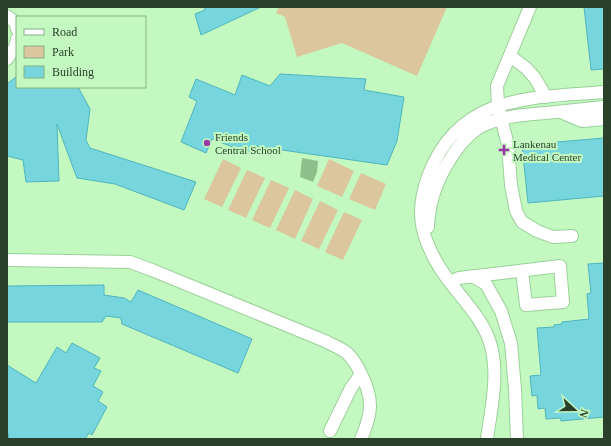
<svg xmlns="http://www.w3.org/2000/svg" width="611" height="446" viewBox="0 0 611 446" font-family="'Times New Roman',serif">
<style>
.green{fill:#dbc69d}
.water{fill:#8ec08b}
.building{fill:#76d5dd;stroke:#50b5be}
.lines{fill:none;stroke-linecap:round;stroke-linejoin:round}
.minor-casing{stroke:#9bd099;stroke-width:14}
.minor{stroke:#fff;stroke-width:12}
.poi-dot{fill:#983aa3;stroke:#c3f9c0;stroke-width:1.5}
.labels{text-anchor:middle;stroke-width:4;stroke-linejoin:round;paint-order:stroke}
.poi-label{font-size:11px;fill:#2a402a;stroke:#c3f9c0;text-anchor:start}
</style>
<rect width="100%" height="100%" fill="#c3f9c0"/>
<path class="green" d="M279,7H447L417,76L342,43L297,57L285,17L276,13Z
M223,159L241,168L222,207L204,199Z
M329,159L354,171L342,197L317,186Z
M247,170L265,178L246,218L228,210Z
M361,173L386,184L375,210L349,199Z
M271,180L289,188L270,228L252,220Z
M295,190L313,199L295,239L276,230Z
M320,201L338,210L319,249L301,241Z
M344,212L362,220L343,260L325,252Z"/>
<path class="water" d="M302,158L318,161L317,172L313,182L300,177Z"/>
<path class="building" d="M204,7H261L201,35L195,14L205,10Z
M584,7H604V69L591,70Z
M280,74L366,79L364,90L404,97L397,141L387,165L254,146L251,154L212,139L206,153L181,142L197,101L189,97L196,79L235,95L242,75L270,86Z
M17,76V87H78L90,109L86,140L90,148L196,182L184,210L115,184L77,178L57,124L59,181L26,182L23,160L7,156V84Z
M604,138V196L528,203L522,145Z
M604,263V417L561,421L560,418L546,419L545,408L538,409L537,395L532,396L530,376L541,375L537,328L554,327V325L562,324V322L589,319L587,294L591,293L588,264Z
M104,285V295L124,298L131,302L138,290L252,339L238,373L122,324L121,318L106,316L102,322H7V286Z
M72,343L100,358L94,368L101,371L93,386L103,392L98,401L107,407L92,435L89,433L85,439H9L7,429V365L36,383L57,347L66,353Z"/>
<g class="lines">
<g class="minor-casing">
<path id="minor" d="M530,7L497,86L498,106L508,145L511,185L516,211L522,222L537,231L553,237L572,236
M7,16L15,22L17,29
M510,56L526,68L535,78L546,97
M7,59L15,47L17,39
M561,112L582,121L604,119
M428,227C429,204 435,185 446,166C455,151 465,136 480,127C500,116 524,115 546,113C565,111 585,109 604,107
M7,260L130,262L152,270L325,341C332,345 341,348 347,353C353,359 358,367 361,374C374,399 372,414 361,439
M472,276L486,284L501,311L511,343L515,389L517,439
M450,282L459,278L560,266L563,302L526,305L522,271
M330,431L351,388L361,374
M487,439C491,409 499,376 491,346C482,313 453,292 437,263C419,232 416,208 429,174C460,94 531,98 604,92"/>
</g>
<use href="#minor" class="minor"/>
</g>
<g class="poi-dot">
<circle cx="207" cy="143" r="4"/>
<path d="M502 144h4v4h4v4h-4v4h-4v-4h-4v-4h4z"/>
</g>
<g class="labels">
<g class="poi-label">
<text x="215" y="141">Friends<tspan x="215" dy="13">Central School</tspan></text>
<text x="513" y="148">Lankenau<tspan x="513" dy="13">Medical Center</tspan></text>
</g>
</g>
<rect width="611" height="446" fill="none" stroke="#2a402a" stroke-width="16"/>
<rect x="16" y="16" width="130" height="72" fill="#c3f9c0" stroke="#86af84"/>
<rect x="24" y="29" width="20" height="6" fill="#ffffff" stroke="#86af84"/>
<text x="52" y="36" font-size="12" fill="#2a402a">Road</text>
<rect x="24" y="46" width="20" height="12" fill="#dbc69d" stroke="#86af84"/>
<text x="52" y="56" font-size="12" fill="#2a402a">Park</text>
<rect x="24" y="66" width="20" height="12" fill="#76d5dd" stroke="#86af84"/>
<text x="52" y="76" font-size="12" fill="#2a402a">Building</text>
<g transform="translate(575 410) rotate(111)" stroke="#c3f9c0" stroke-width="3" paint-order="stroke">
<path d="M0-3L7 15L0 10L-7 15Z" fill="#2a402a"/>
<text y="-6" font-size="11" font-weight="bold" text-anchor="middle" fill="#2a402a">N</text>
</g>
</svg>
